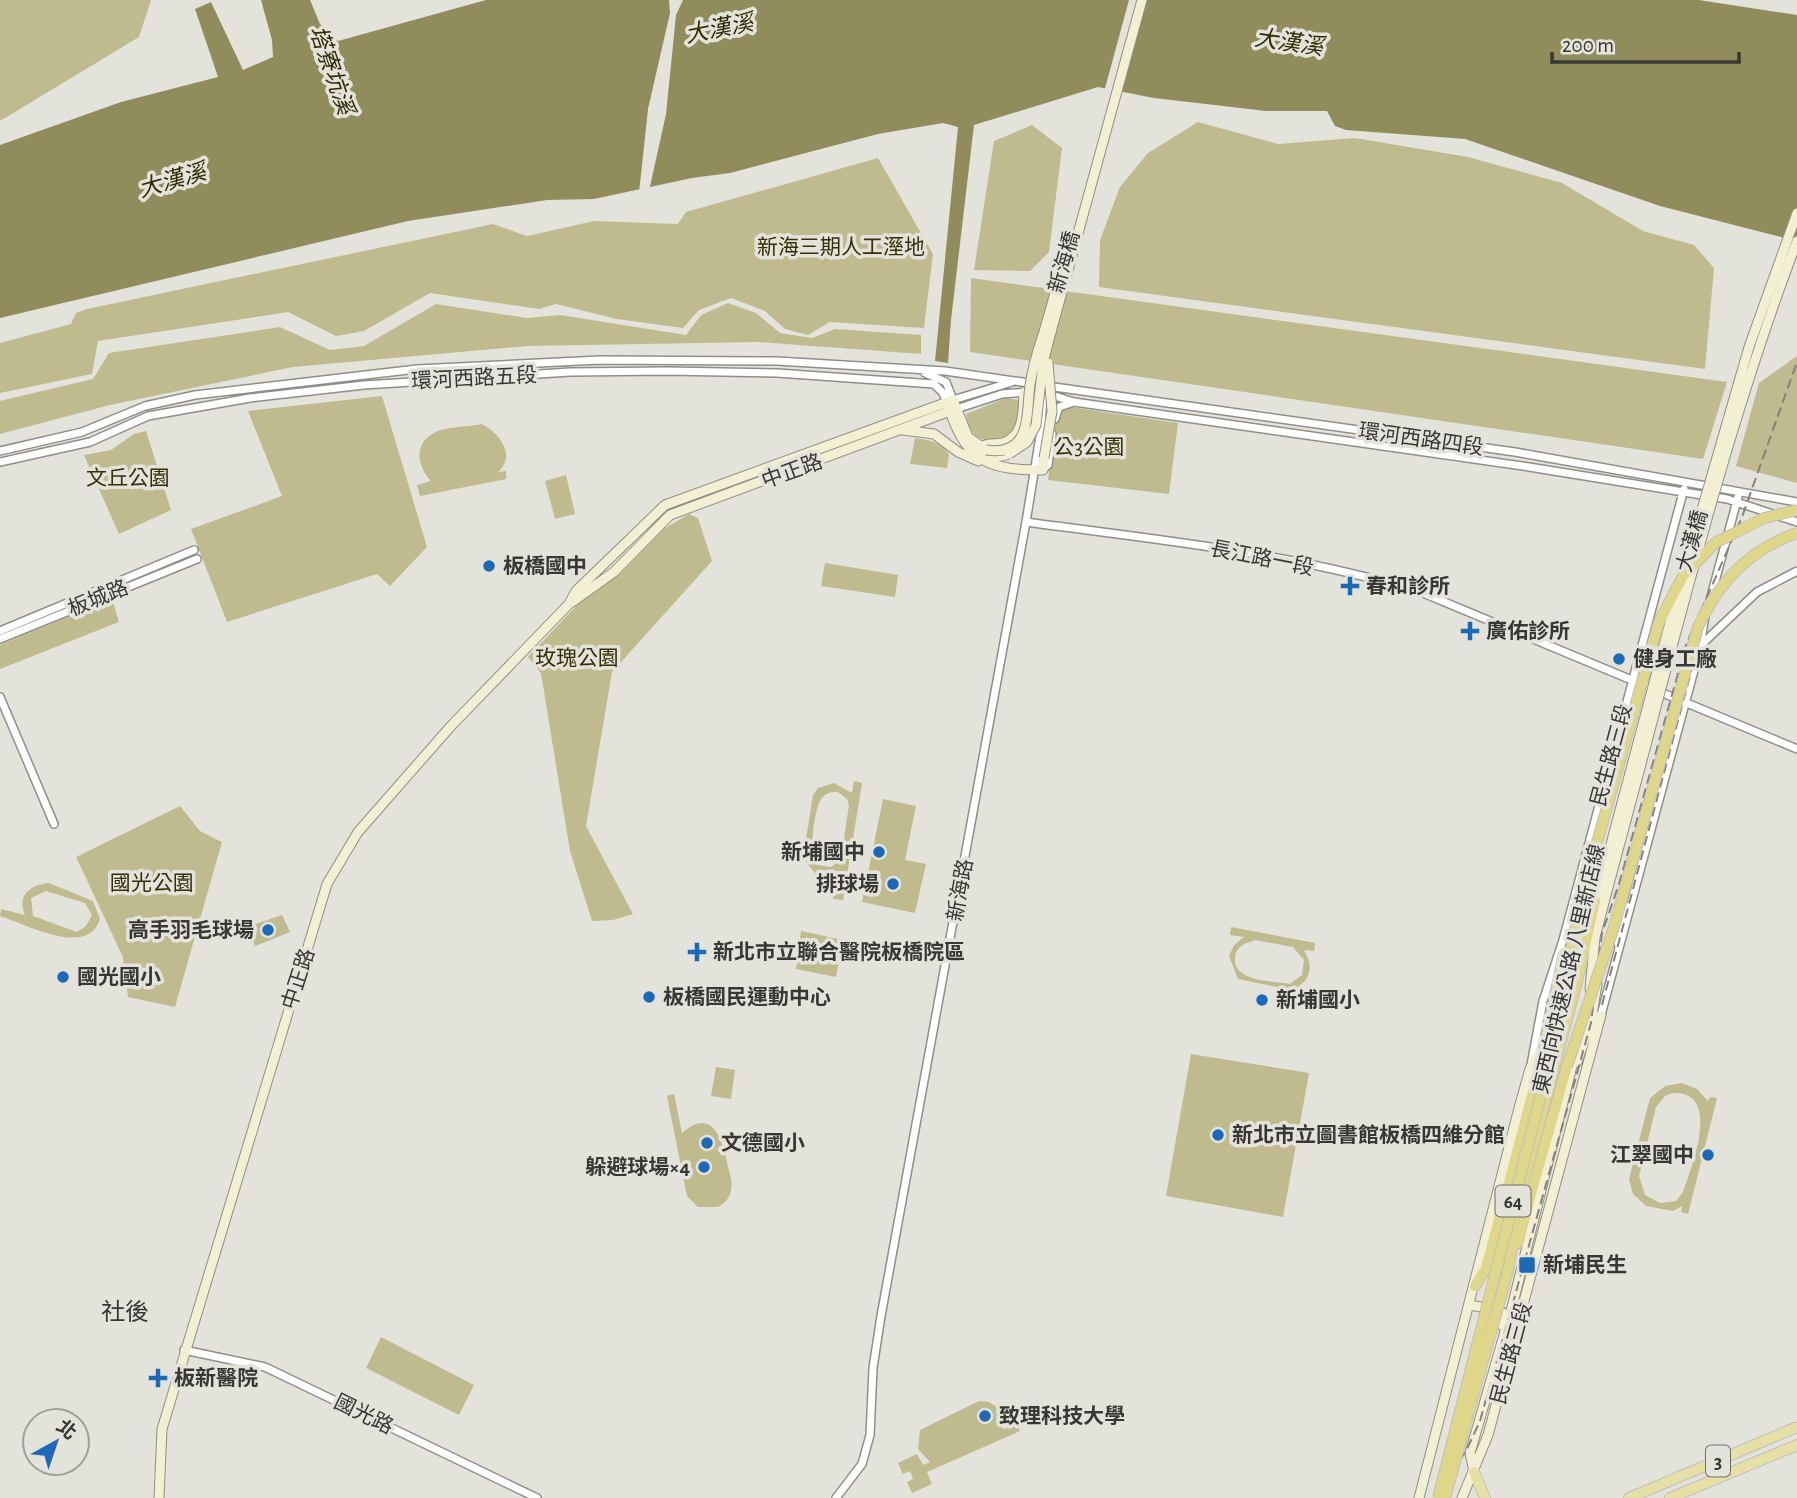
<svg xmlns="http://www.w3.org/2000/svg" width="1797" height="1498" viewBox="0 0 1797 1498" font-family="'Alegreya Sans','Noto Sans TC',sans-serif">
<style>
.green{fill:#bfbb8f;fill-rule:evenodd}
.water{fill:#918c5c}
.pier{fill:#e4e3db}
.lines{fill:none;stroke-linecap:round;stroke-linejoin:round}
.tertiary-casing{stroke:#8f8e87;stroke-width:10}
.secondary-casing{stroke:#8f8e87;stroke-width:11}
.primary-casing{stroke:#bfbfbe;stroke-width:12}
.trunk-casing{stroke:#bfbfbe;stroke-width:12}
.tertiary{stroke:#fff;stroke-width:7}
.secondary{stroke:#f2efd3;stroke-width:9}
.primary{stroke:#e6e0a6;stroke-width:10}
.trunk{stroke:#ded688;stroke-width:10}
.rail{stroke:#83827d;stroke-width:2;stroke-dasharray:10 5;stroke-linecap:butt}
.secondary-bridge-casing{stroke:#8f8e87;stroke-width:11;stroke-linecap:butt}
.trunk-bridge-casing{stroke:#bfbfbe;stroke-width:12;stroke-linecap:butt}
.secondary-bridge{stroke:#f2efd3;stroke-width:9}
.trunk-bridge{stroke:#ded688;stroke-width:10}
.poi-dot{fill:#1d69b8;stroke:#e4e3db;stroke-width:2.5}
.labels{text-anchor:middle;stroke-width:7;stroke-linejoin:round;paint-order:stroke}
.shield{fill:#e4e3db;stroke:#6c6b66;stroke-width:2}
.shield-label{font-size:19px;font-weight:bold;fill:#383734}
.park-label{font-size:21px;fill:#342f06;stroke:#e4e3db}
.street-label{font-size:21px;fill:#383734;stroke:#e4e3db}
.poi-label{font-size:21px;font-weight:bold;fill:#383734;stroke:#e4e3db;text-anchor:start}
.water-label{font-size:23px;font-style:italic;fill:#302c02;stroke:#e4e3db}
.quarter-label{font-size:24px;fill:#383734;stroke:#e4e3db}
</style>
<rect width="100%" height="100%" fill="#e4e3db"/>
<path class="green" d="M0,0H151L139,37L0,121Z
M1198,122L1278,144L1355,138L1468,157L1562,183L1643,231L1694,245L1714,268L1705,369L1099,287L1100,240L1120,187L1148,153Z
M1032,125L1062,148L1049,252L1030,271L974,270L994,141Z
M878,158L933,254L924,328L830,322L808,335L785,329L765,311L731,298L699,310L683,328L617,319L556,304L539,309L430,293L364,331L336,336L288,312L98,341L92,374L0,393V343L71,324L76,313L87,309L493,224L527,236L594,221L678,224L686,212Z
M971,278L1727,382L1703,459L970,352Z
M728,303L756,313L780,333L812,338L835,329L921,335V354L757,342L528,346L293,367L110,405L0,434V401L93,379L109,353L280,327L330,350L364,346L436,304L527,318L560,315L686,335L701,315Z
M1797,356V483L1736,466L1759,383Z
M382,396L427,547L390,586L377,574L227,622L191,529L282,496L248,411Z
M1006,398L1020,400L1016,429L1002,442C982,442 968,437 966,414Z
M1070,407L1178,423L1169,494L1048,480L1056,418L1063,408Z
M482,424C499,433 517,455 498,472L506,471V479L420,496L417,485L431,481C416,465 413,441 438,431C451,426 468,427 482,424Z
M146,431L171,510L119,534L84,455L111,450L134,434Z
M915,438C929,440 940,442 949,454L947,468L910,464Z
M566,475L575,514L555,519L545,481Z
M689,514L698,518L712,561L612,672L586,826L633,914L613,920L592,921L570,851L541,673L528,657L592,589L620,574L665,528Z
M825,563L898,575L895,597L821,586Z
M112,599L119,622L0,669V645Z
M854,781L862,783L843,900L833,899L837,872L829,878L818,877L803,858L813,795L818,788L834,783L852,793ZM838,792L847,799L849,805L841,859L831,867L817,865C808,857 814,807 822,798C827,792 831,792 838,792Z
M883,799L916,806L905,860L926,864L915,913L862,902Z
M180,806L200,831L222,842L175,1007L128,997L123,957L76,857Z
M49,883L93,901L100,919C88,958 28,925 0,916L1,909L25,915C17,896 29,885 49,883ZM46,891L85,903L92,915L86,926L77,932L33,916L31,898Z
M282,915L290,932L255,946L247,927Z
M1231,927L1315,943L1314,951L1304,950C1314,966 1311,983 1291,990L1238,979L1229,956L1234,945L1244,937L1230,935ZM1255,940L1293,947L1304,960L1302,975L1290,984C1273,981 1232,982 1235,957C1236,946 1246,943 1255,940Z
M801,931L843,940L836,977L796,969Z
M1191,1054L1309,1073L1283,1217L1166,1196Z
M716,1067L735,1070L731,1099L711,1096Z
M1682,1083L1697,1089L1708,1101L1710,1097L1717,1098L1688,1214L1681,1212L1682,1206L1673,1211L1646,1206L1633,1194L1629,1179L1650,1098L1665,1086ZM1673,1093C1722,1091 1692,1166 1683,1192L1676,1201L1660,1203L1645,1195L1639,1176L1656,1107L1665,1096Z
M674,1094L682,1133C711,1107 722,1137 727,1162C729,1171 733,1182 731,1190C730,1198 725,1203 718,1207H698L687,1196L667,1096Z
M381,1337L474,1385L459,1415L366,1368Z
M979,1401L989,1402L998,1408L1003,1429L1017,1424L1020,1431L927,1472L932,1484L912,1493L907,1482L913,1479L910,1471L903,1474L898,1463L917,1454L923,1465L930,1462L918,1449L920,1430Z"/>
<path class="water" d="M261,0H310L320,24L338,41L486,0H1699L1797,15V241L1660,206L1465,139L1346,130L1335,126L1327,111H1266L1154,98L1098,87L974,125L951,320L948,363L935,361L958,127L943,123L878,134L730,173L692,178L594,199L547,200L408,221L0,318V145L121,102L218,77L195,9L211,2L243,70L273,57L272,40Z"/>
<path class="pier" d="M669,0H683L676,15L666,114L649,191L639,193L648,109L670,13Z
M1129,0H1147L1121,95L1104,92Z"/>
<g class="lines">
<g class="tertiary-casing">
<path id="tertiary" d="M925,373L946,382L953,400L1012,382
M1047,386L1515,452L1797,502
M1048,394L1074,402L1529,467L1727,499L1797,522
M1055,419L1059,407L1074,402
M0,451L82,432L145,406L195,395L417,369L600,360L777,361L945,371L1036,384
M0,462L90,442L148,416L250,398L364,385L570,372L667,371L777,373L934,384L943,393L950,411L1002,394L1029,392
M1043,469L1048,465L1052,434
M1026,522C1158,540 1295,553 1423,593L1797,749
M1710,600L1738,497
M0,631L194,550
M0,639L197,559
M1701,645L1757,592L1797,571
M0,697L54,824
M1619,948L1617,934L1625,905
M1601,1015L1699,652L1705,616
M1531,1065L1543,1001L1563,940L1684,489
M184,1350L265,1367L537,1498
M836,1498L862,1464L870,1435L873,1368L881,1316L1026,522L1041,430L1043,394"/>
</g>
<g class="secondary-casing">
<path id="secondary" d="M1044,332L1063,265
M1051,332L1142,0
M903,430L934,434L958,452L978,461
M981,447C989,442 994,445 1003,443C1025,436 1023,410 1024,392
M977,452L997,457L1006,455
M572,602L614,572L670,515L950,411C967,463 991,470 1043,470L1044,458
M1594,905L1603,874
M1568,982L1583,939
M1590,989L1595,937L1611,876
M1577,1062L1591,1021L1597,984
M1469,1305L1499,1310L1503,1313L1501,1325
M1474,1472L1470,1453L1512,1307L1575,1054
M159,1498L162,1429L327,884L358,832L451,726L569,604L576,591L665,505L953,400L968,437L986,450
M1419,1498L1519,1108L1530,1069L1542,1047
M1462,1498L1488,1435L1601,1015"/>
</g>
<g class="primary-casing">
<path id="primary" d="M1474,1472L1485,1498
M1629,1498L1797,1427
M1670,1498L1797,1445"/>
</g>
<g class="trunk-casing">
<path id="trunk" d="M1508,1239L1576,986L1595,901
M1517,1244L1567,1066
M1508,1271L1514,1235
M1475,1286L1486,1268L1540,1067"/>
</g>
<use href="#tertiary" class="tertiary"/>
<use href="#secondary" class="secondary"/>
<use href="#primary" class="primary"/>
<use href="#trunk" class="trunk"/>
<path class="rail" d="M1602,1005L1704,623
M1434,1498L1466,1451L1480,1421L1591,1023L1602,933L1619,884L1686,645L1742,517L1797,362"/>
<g class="secondary-bridge-casing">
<path id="secondary-bridge" d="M986,450C1032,457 1026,414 1030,385C1033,366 1038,349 1044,332
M1009,454L1027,442L1036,425L1043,363L1051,332
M1044,458L1052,411L1048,363
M1683,575L1749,347L1797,213
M1603,874L1679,589
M1611,876C1669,664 1719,447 1797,241"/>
</g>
<g class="trunk-bridge-casing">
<path id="trunk-bridge" d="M1567,1066L1614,927L1698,627C1718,583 1750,549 1797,533
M1540,1067L1564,953
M1438,1498L1550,1059L1580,903L1659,622L1683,576L1715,543L1764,518L1797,510
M1445,1498L1508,1271"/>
</g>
<use href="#secondary-bridge" class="secondary-bridge"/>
<use href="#trunk-bridge" class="trunk-bridge"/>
</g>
<g class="poi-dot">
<circle cx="489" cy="566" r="7"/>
<path d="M1346.5 575.5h7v7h7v7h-7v7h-7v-7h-7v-7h7z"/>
<path d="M1466.5 620.5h7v7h7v7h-7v7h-7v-7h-7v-7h7z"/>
<circle cx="1619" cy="659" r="7"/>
<circle cx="879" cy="852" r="7"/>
<circle cx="893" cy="884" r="7"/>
<circle cx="268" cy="930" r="7"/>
<path d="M693.5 941.5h7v7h7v7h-7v7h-7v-7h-7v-7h7z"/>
<circle cx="63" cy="977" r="7"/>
<circle cx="649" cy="997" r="7"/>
<circle cx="1262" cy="1000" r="7"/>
<circle cx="1218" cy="1135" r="7"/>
<circle cx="707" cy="1143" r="7"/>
<circle cx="1708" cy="1155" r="7"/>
<circle cx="704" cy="1167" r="7"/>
<rect x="1518" y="1256" width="18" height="18" rx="3.5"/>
<path d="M154.5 1367.5h7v7h7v7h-7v7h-7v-7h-7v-7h7z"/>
<circle cx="985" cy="1416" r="7"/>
</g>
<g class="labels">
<g class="shield">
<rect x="1495.5" y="1185.5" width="35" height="31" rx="5"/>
<rect x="1706" y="1445.5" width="24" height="31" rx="5"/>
</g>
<g class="shield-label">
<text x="1513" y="1208">64</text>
<text x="1718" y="1468">3</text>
</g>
<g class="park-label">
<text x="841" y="254">新海三期人工溼地</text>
<text x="1089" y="454">公3公園</text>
<text x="128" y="485">文丘公園</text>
<text x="577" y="665">玫瑰公園</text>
<text x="152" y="890">國光公園</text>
</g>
<g class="street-label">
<text transform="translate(1064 262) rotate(-74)" y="7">新海橋</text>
<text transform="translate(474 378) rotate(-3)" y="7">環河西路五段</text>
<text transform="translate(1421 439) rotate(8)" y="7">環河西路四段</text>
<text transform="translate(792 471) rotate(-20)" y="7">中正路</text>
<text transform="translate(1692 541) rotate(-74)" y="7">大漢橋</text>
<text transform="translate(1262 558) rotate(11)" y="7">長江路一段</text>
<text transform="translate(98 598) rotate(-22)" y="7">板城路</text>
<text transform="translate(1611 755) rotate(-75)" y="7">民生路三段</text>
<text transform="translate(960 890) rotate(-80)" y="7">新海路</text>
<text transform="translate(1569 969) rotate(-77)" y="7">東西向快速公路 八里新店線</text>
<text transform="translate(298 979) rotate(-72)" y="7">中正路</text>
<text transform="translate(1511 1353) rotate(-75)" y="7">民生路三段</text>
<text transform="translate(364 1414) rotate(26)" y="7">國光路</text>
</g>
<g class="poi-label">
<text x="503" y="573">板橋國中</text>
<text x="1366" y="593">春和診所</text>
<text x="1486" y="638">廣佑診所</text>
<text x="1633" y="666">健身工廠</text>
<text x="865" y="859" text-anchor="end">新埔國中</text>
<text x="879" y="891" text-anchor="end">排球場</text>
<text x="254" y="937" text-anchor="end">高手羽毛球場</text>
<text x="713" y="959">新北市立聯合醫院板橋院區</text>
<text x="77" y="984">國光國小</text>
<text x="663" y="1004">板橋國民運動中心</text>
<text x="1276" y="1007">新埔國小</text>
<text x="1232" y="1142">新北市立圖書館板橋四維分館</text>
<text x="721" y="1150">文德國小</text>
<text x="1694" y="1162" text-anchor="end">江翠國中</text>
<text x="690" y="1174" text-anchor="end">躲避球場×4</text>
<text x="1543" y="1272">新埔民生</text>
<text x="174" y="1385">板新醫院</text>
<text x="999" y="1423">致理科技大學</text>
</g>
<g class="water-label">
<text transform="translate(719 28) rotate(-11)" y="8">大漢溪</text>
<text transform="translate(1289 42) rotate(8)" y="8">大漢溪</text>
<text transform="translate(332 70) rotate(71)" y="8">塔寮坑溪</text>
<text transform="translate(172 180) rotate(-16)" y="8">大漢溪</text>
</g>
<g class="quarter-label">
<text x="125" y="1320">社後</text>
</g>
</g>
<g transform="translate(56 1442) rotate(40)"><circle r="33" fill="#e4e3db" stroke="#9f9e98" stroke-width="2"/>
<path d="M0-5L12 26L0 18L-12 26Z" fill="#1d69b8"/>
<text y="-10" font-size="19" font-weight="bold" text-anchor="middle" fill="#383734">北</text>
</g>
<path d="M1552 52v10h187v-10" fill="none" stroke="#383734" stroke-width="3.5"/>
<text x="1562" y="52" font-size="21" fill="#383734" stroke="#e4e3db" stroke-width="5" paint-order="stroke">200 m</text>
</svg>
